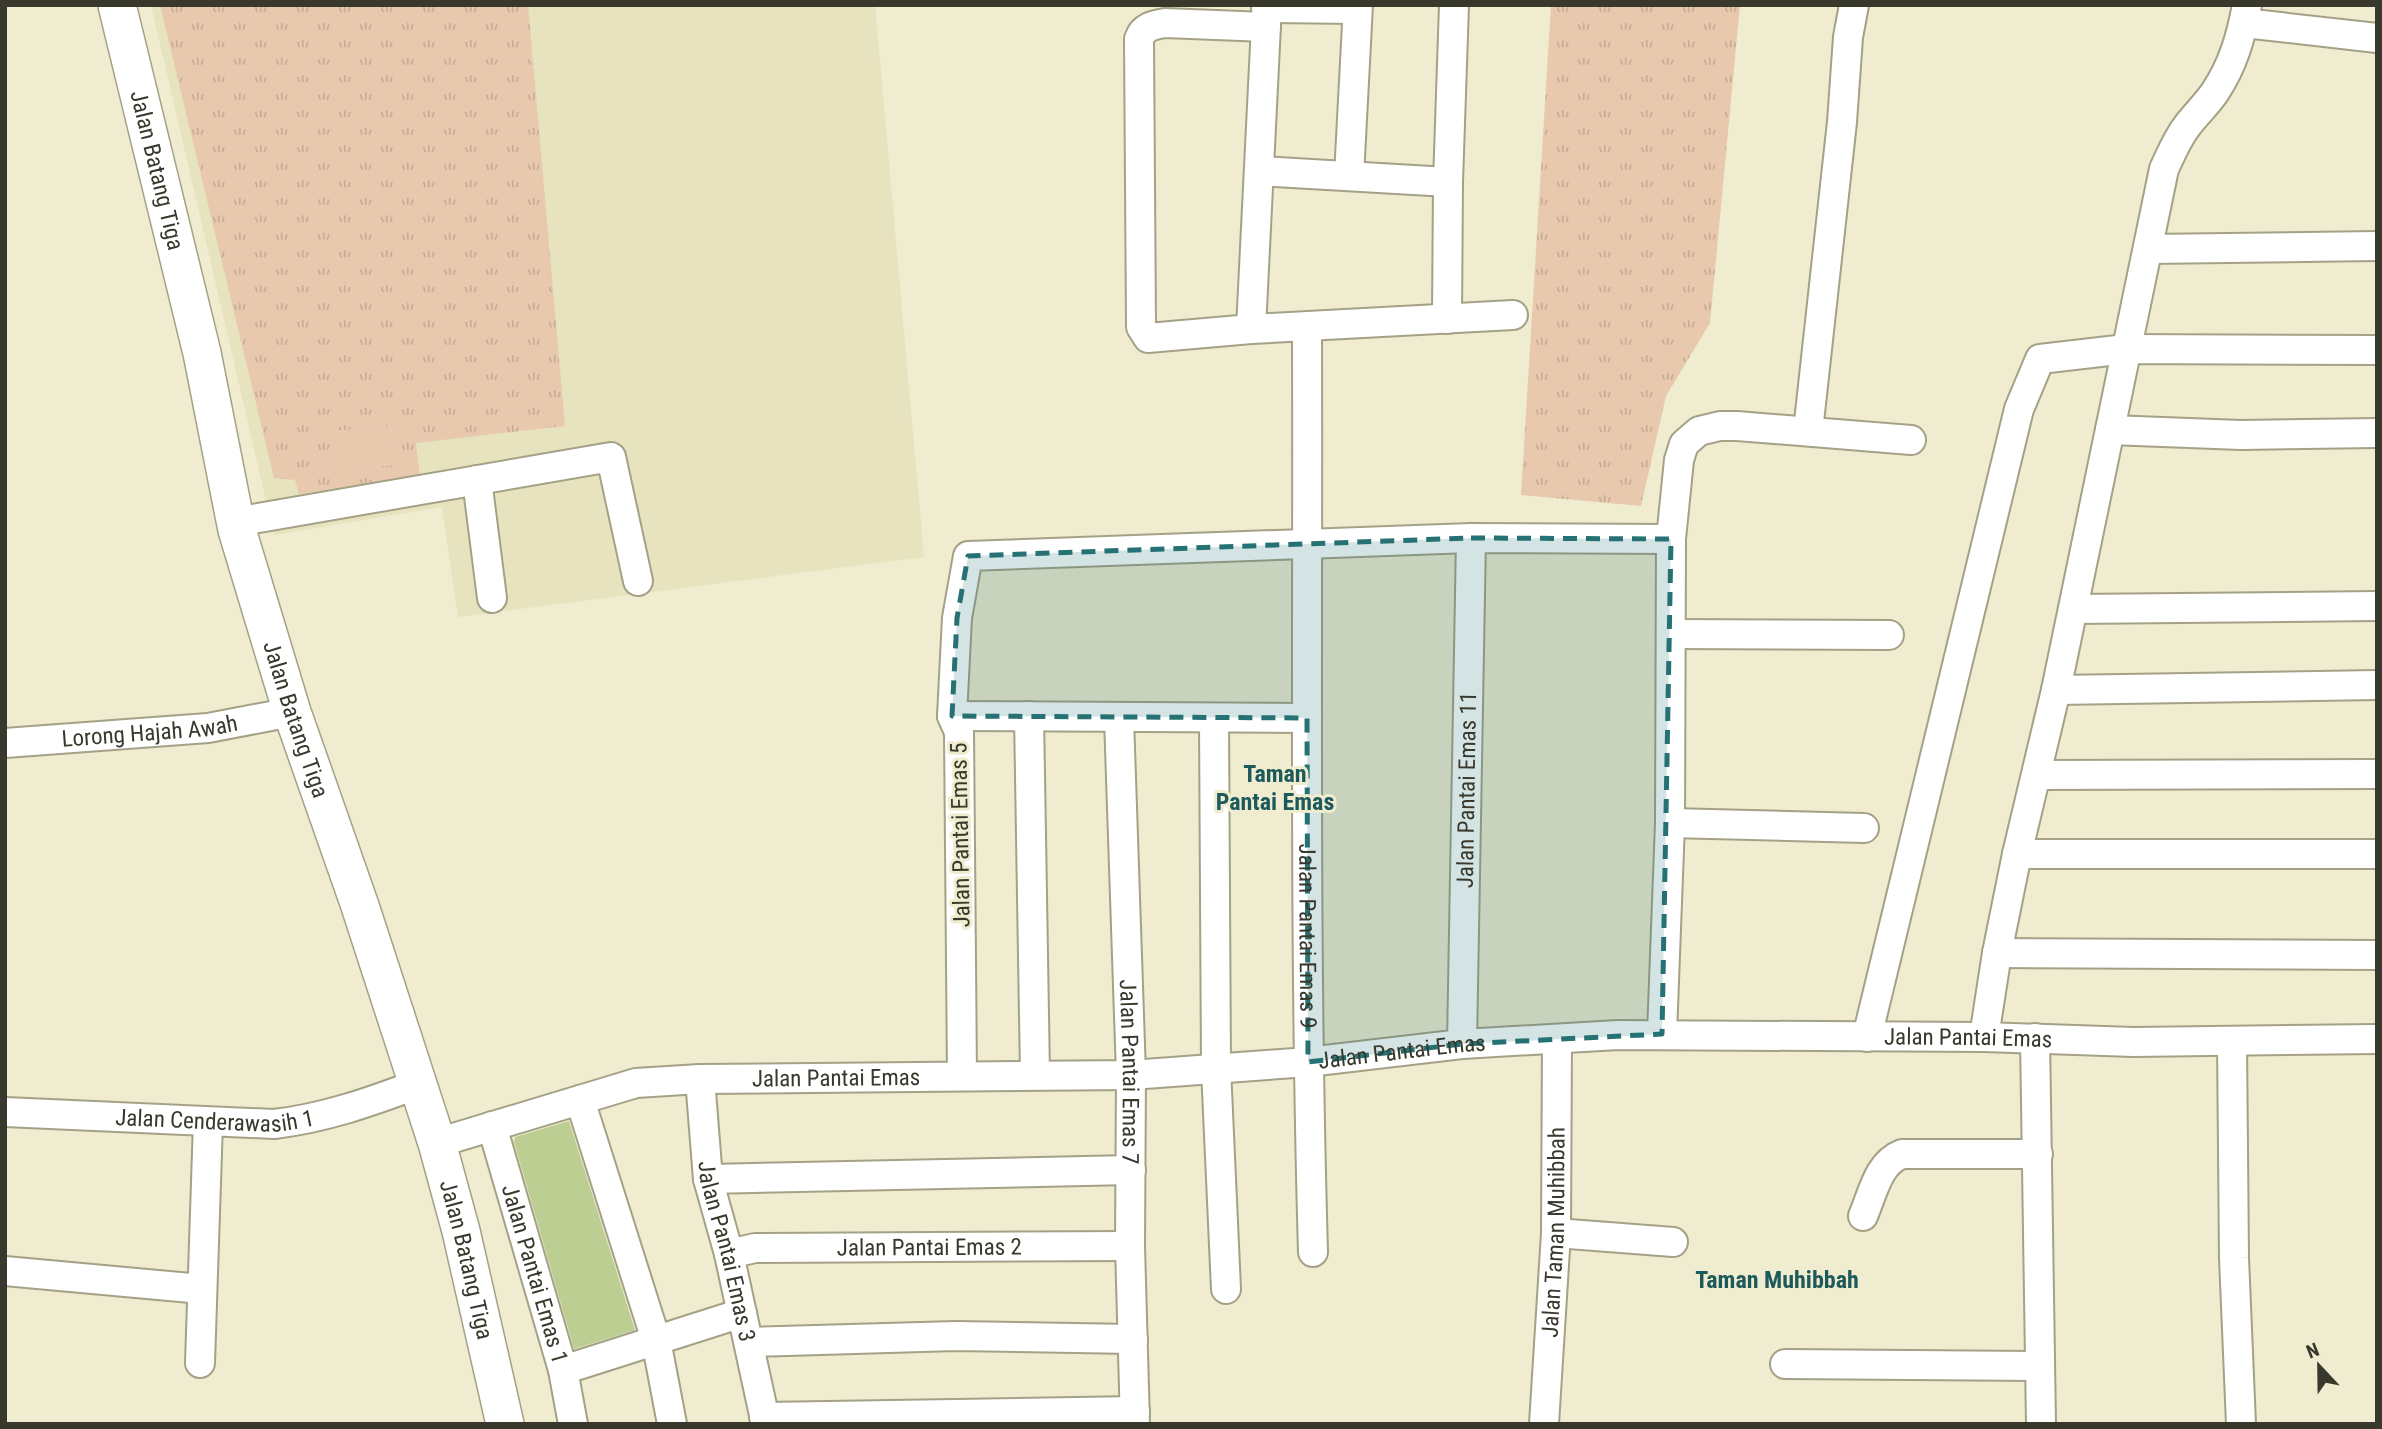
<svg xmlns="http://www.w3.org/2000/svg" width="2382" height="1429" viewBox="0 0 2382 1429" font-family="'Roboto Condensed',sans-serif">
<style>
.built{fill:#e6e3be}
.grass{fill:url(#grass-tufts)}
.pitch{fill:#e8c9ae}
.building{fill:#bdce92}
.lines{fill:none;stroke-linecap:round;stroke-linejoin:round}
.minor-casing{stroke:#a4a186;stroke-width:32}
.major-casing{stroke:#a4a186;stroke-width:40}
.minor{stroke:#fff;stroke-width:28}
.major{stroke:#fff;stroke-width:37}
.marked{fill:#267173;fill-opacity:0.2;stroke:#267173;stroke-width:5;stroke-dasharray:14 9;stroke-linejoin:round}
.labels{text-anchor:middle;stroke-width:6;stroke-linejoin:round;paint-order:stroke}
.street-label{font-size:23px;fill:#39382c;stroke:#efeccf}
.neighbourhood-label{font-size:24px;font-weight:bold;fill:#1e595b;stroke:#efeccf}
</style>
<defs>
<pattern id="grass-tufts" width="24" height="20" patternUnits="userSpaceOnUse" patternTransform="scale(1.75)"><rect width="24" height="20" fill="#e8c9ae"/><path d="M3 7l-1-3M5 7V3M7 7l1-3M15 17l-1-3M17 17v-4M19 17l1-3" fill="none" stroke="#c8ad96"/></pattern>
</defs>
<rect width="100%" height="100%" fill="#efeccf"/>
<path class="built" d="M151,5H875L924,557L458,617L442,507L274,535Z"/>
<path class="grass" d="M160,5H528L565,426L416,443L420,477L299,494L295,480L274,478Z
M1551,5H1740L1710,323L1666,396L1641,506L1521,495Z"/>
<path class="pitch" d="M394,426L398,465L332,470L329,431Z"/>
<path class="building" d="M569,1121L635,1330L574,1349L514,1142L515,1137Z"/>
<g class="lines">
<g class="minor-casing">
<g id="minor">
<path d="M1266,8L1357,9"/>
<path d="M2244,23L2377,38"/>
<path d="M1266,27L1165,23C1153,25 1143,27 1139,39L1141,327L1148,338L1251,329L1513,315"/>
<path d="M1259,171L1448,182"/>
<path d="M1349,176L1358,5"/>
<path d="M2148,249L2377,246"/>
<path d="M1447,319L1448,182L1454,5"/>
<path id="s1" d="M1307,327C1308,635 1304,944 1313,1252"/>
<path d="M1251,329L1267,5"/>
<path d="M2110,430L2241,435L2377,433"/>
<path d="M1808,431L1842,122L1848,37L1854,5"/>
<path d="M477,480L492,598"/>
<path d="M235,522L611,457L638,581"/>
<path d="M2073,609L2377,606"/>
<path d="M1672,634L1889,635"/>
<path d="M2056,690L2377,685"/>
<path d="M952,716L1307,718"/>
<path d="M1029,716L1035,1075"/>
<path id="s2" d="M1119,718L1131,1075L1130,1246L1135,1424"/>
<path d="M1214,719L1216,1068L1226,1289"/>
<path id="s3" d="M5,743L208,728L292,712"/>
<path d="M2037,775L2377,774"/>
<path d="M1670,823L1864,828"/>
<path d="M2017,854H2377"/>
<path d="M1997,953L2377,955"/>
<path d="M1662,1034L1670,823L1671,539L1679,460L1684,444L1699,431L1720,426H1737L1911,440"/>
<path d="M1867,1037L2019,409L2040,359L2126,349L2377,350"/>
<path d="M1984,1037L1997,953L2017,854L2056,690L2164,169C2171,154 2177,139 2187,126C2196,114 2207,104 2215,92C2233,65 2241,37 2247,5"/>
<path d="M2035,1038L2041,1424"/>
<path d="M2232,1041L2234,1258L2241,1424"/>
<path id="s4" d="M1462,1044L1471,538"/>
<path d="M962,1075L959,732L952,716L957,618L968,556L1471,538L1671,539"/>
<path id="s5" d="M700,1079L708,1179L729,1254L766,1424"/>
<path d="M580,1100L656,1340L672,1424"/>
<path id="s6" d="M5,1112L274,1124C325,1118 370,1102 418,1084"/>
<path id="s7" d="M492,1126L563,1370L573,1424"/>
<path id="s8" d="M437,1143L636,1083L700,1079L1131,1075L1308,1062L1462,1044L1618,1035L1984,1037L2133,1042L2377,1039"/>
<path d="M708,1179L1131,1170"/>
<path d="M1863,1216C1873,1193 1878,1163 1902,1154H2038"/>
<path d="M1556,1233L1673,1242"/>
<path id="s9" d="M729,1254L755,1248L1130,1246"/>
<path d="M5,1271L202,1289"/>
<path d="M749,1342L956,1336L1133,1339"/>
<path d="M200,1363L208,1122"/>
<path d="M1785,1364L2039,1366"/>
<path d="M563,1370L742,1313"/>
<path d="M764,1417L1135,1411"/>
<path id="s10" d="M1544,1424L1556,1233L1557,1039"/>
</g>
</g>
<g class="major-casing">
<g id="major">
<path id="s11" d="M117,5L202,353L237,530L292,712L360,906L437,1143L461,1231L505,1424"/>
</g>
</g>
<use href="#minor" class="minor"/>
<use href="#major" class="major"/>
</g>
<path class="marked" d="M1471,538L1671,539L1662,1034L1462,1044L1308,1062L1307,718L952,716L957,618L968,556Z"/>
<g class="labels">
<g class="street-label">
<text dy="8" stroke="none"><textPath href="#s11" startOffset="170">Jalan Batang Tiga</textPath></text>
<text dy="8" stroke="none"><textPath href="#s11" startOffset="737">Jalan Batang Tiga</textPath></text>
<text dy="8" stroke="none"><textPath href="#s3" startOffset="145">Lorong Hajah Awah</textPath></text>
<text dy="8" stroke="none"><textPath href="#s4" startOffset="254">Jalan Pantai Emas 11</textPath></text>
<text transform="translate(960 835) rotate(-91)" y="8">Jalan Pantai Emas 5</text>
<text dy="8" stroke="none"><textPath href="#s1" startOffset="609">Jalan Pantai Emas 9</textPath></text>
<text dy="8" stroke="none"><textPath href="#s8" startOffset="1542">Jalan Pantai Emas</textPath></text>
<text dy="8" stroke="none"><textPath href="#s8" startOffset="975">Jalan Pantai Emas</textPath></text>
<text dy="8" stroke="none"><textPath href="#s2" startOffset="354">Jalan Pantai Emas 7</textPath></text>
<text dy="8" stroke="none"><textPath href="#s8" startOffset="408">Jalan Pantai Emas</textPath></text>
<text dy="8" stroke="none"><textPath href="#s6" startOffset="210">Jalan Cenderawasih 1</textPath></text>
<text dy="8" stroke="none"><textPath href="#s10" startOffset="192">Jalan Taman Muhibbah</textPath></text>
<text dy="8" stroke="none"><textPath href="#s9" startOffset="201">Jalan Pantai Emas 2</textPath></text>
<text dy="8" stroke="none"><textPath href="#s5" startOffset="175">Jalan Pantai Emas 3</textPath></text>
<text dy="8" stroke="none"><textPath href="#s11" startOffset="1304">Jalan Batang Tiga</textPath></text>
<text dy="8" stroke="none"><textPath href="#s7" startOffset="154">Jalan Pantai Emas 1</textPath></text>
</g>
<g class="neighbourhood-label">
<text x="1275" y="782">Taman<tspan x="1275" dy="28">Pantai Emas</tspan></text>
<text x="1777" y="1288">Taman Muhibbah</text>
</g>
</g>
<rect width="2382" height="1429" fill="none" stroke="#39382c" stroke-width="14"/>
<g transform="translate(2319 1366) rotate(338)" stroke="#efeccf" stroke-width="5" paint-order="stroke">
<path d="M0-5L12 26L0 18L-12 26Z" fill="#39382c"/>
<text y="-10" font-size="19" font-weight="bold" text-anchor="middle" fill="#39382c">N</text>
</g>
</svg>
